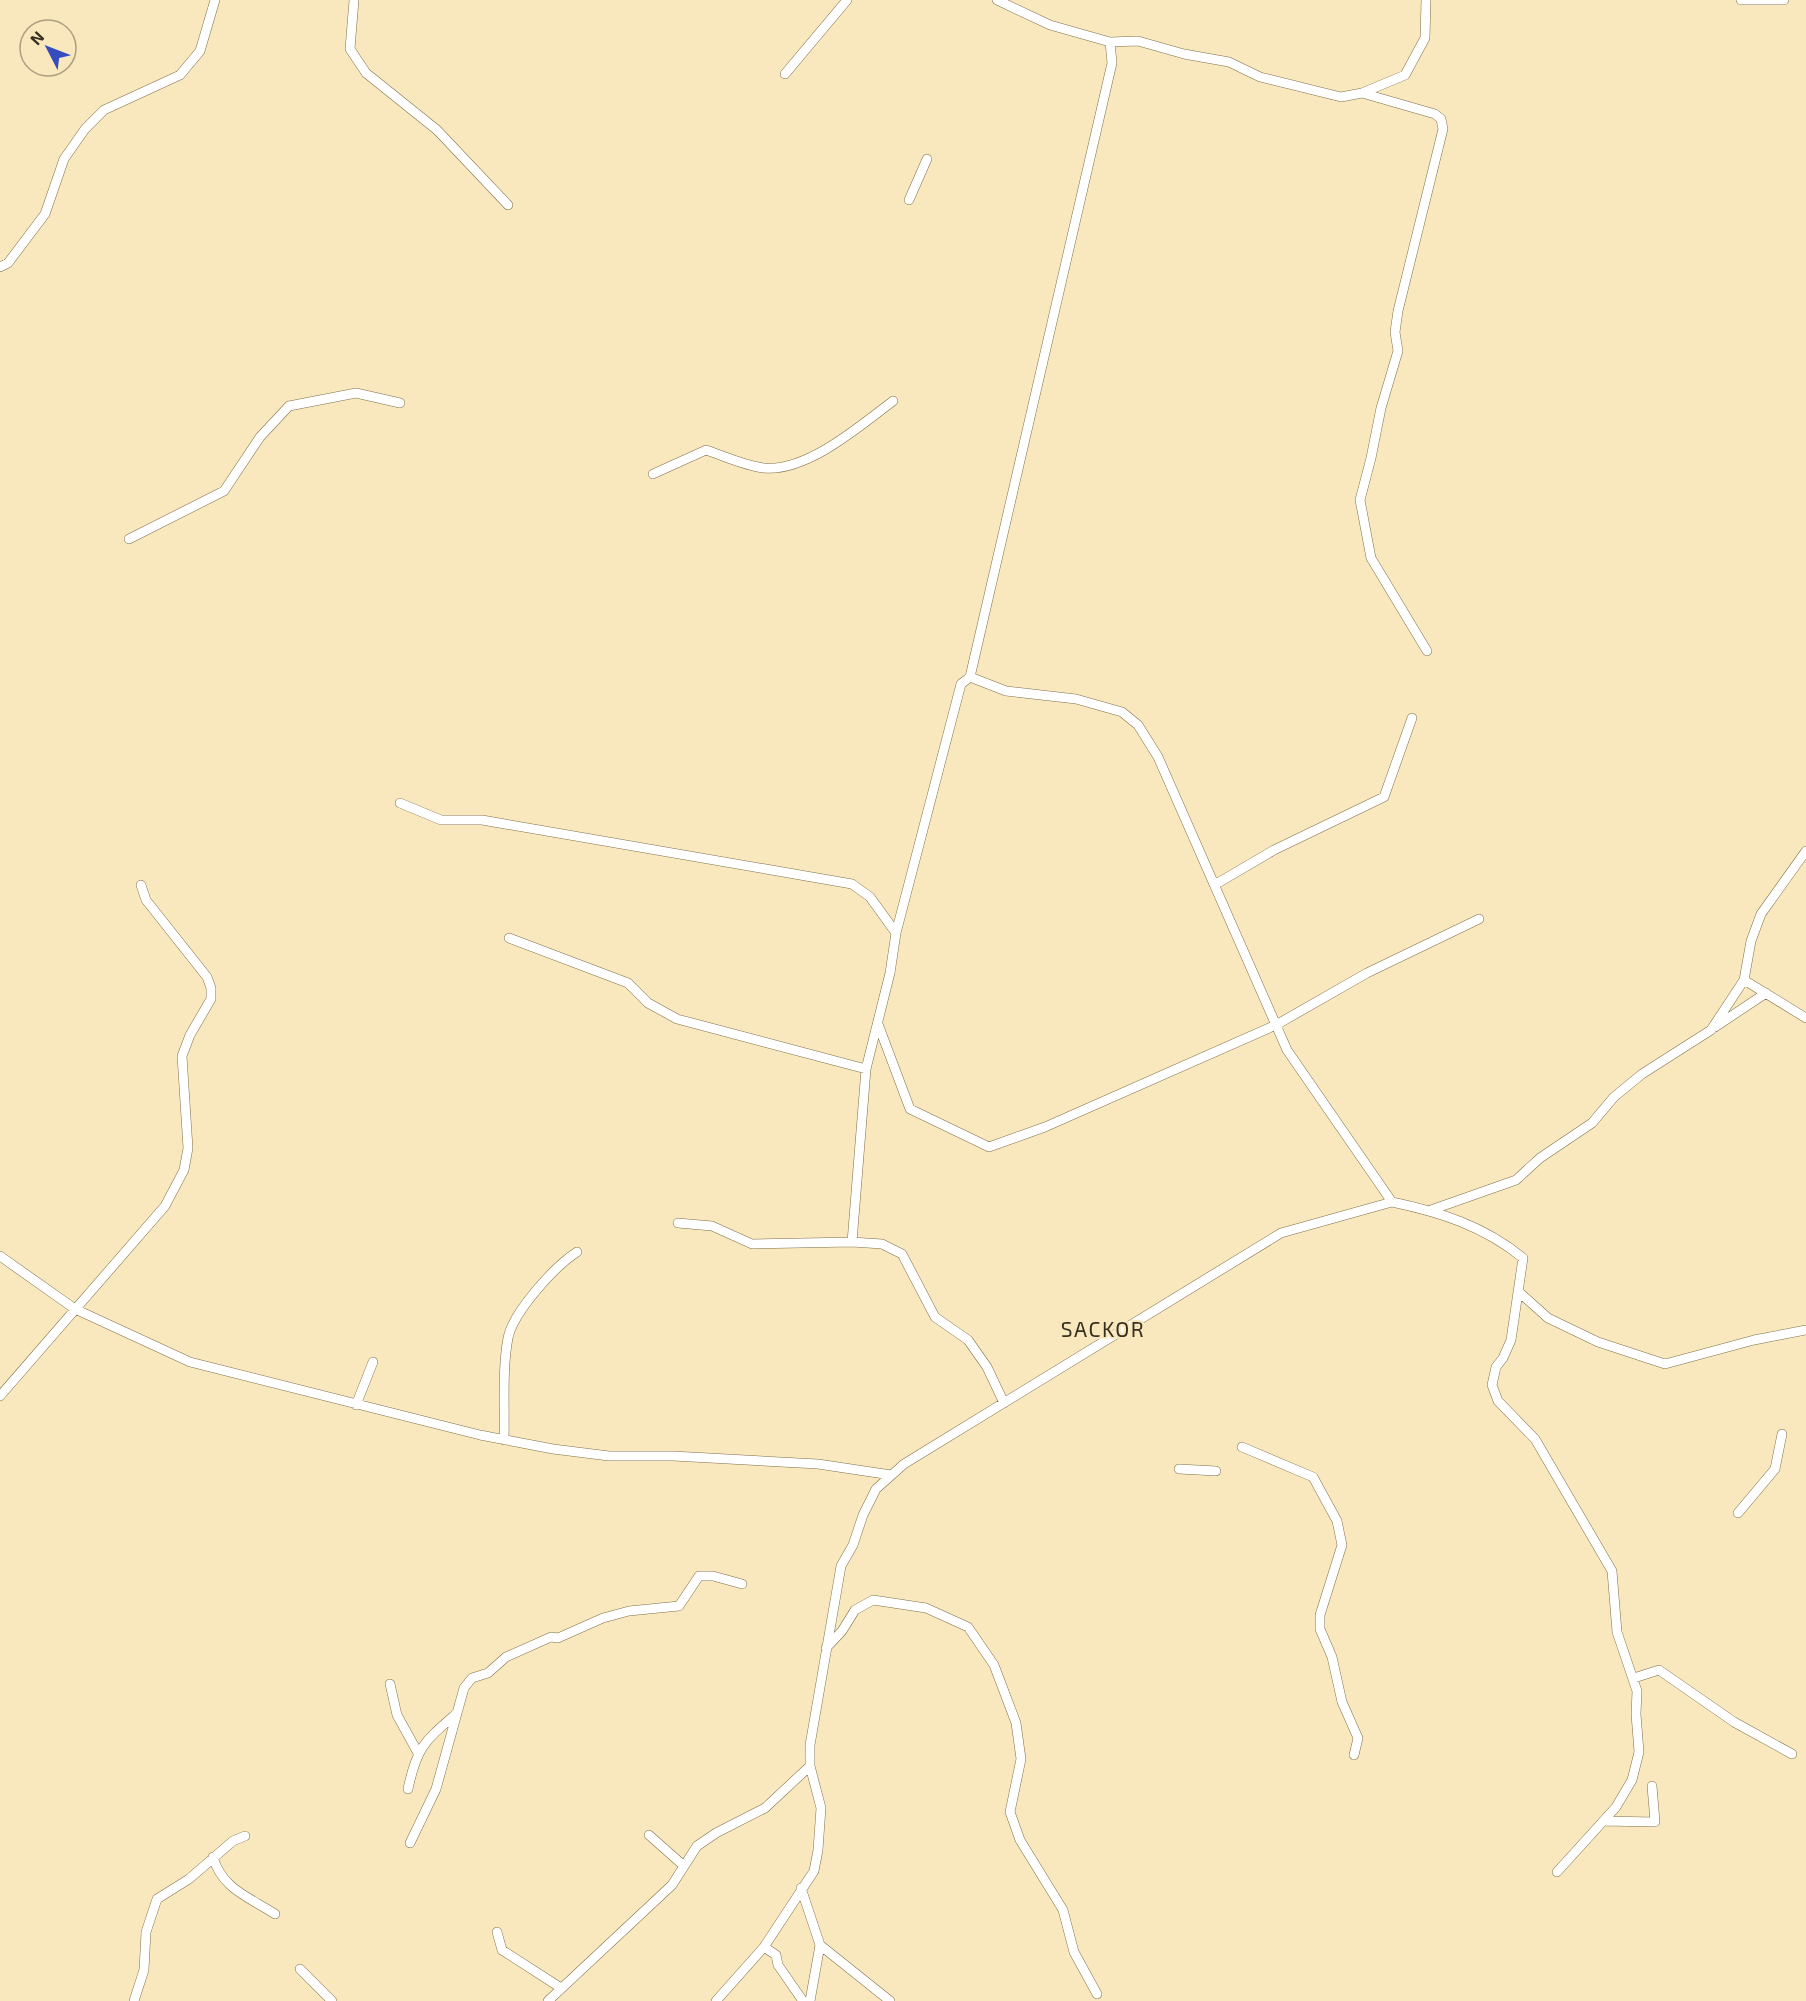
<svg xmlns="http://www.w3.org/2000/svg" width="1806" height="2001" viewBox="0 0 1806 2001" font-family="'Exo 2',sans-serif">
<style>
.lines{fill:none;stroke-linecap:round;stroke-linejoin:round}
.street-casing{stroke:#7f7049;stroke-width:10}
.street{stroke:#fff;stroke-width:9}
.labels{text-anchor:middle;stroke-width:4.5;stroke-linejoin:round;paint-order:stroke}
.neighbourhood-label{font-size:21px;letter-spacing:1.5px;fill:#36301f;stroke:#f9e8be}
</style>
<rect width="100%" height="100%" fill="#f9e8be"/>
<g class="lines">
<g class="street-casing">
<path id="street" d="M354,0L350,49L366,73L437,130L508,205
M997,0L1050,25L1110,42L1138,41L1184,54L1229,62L1260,77L1341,97L1362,93L1405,75L1425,38L1426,0
M1741,0H1784
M1110,42L1112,63L970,677L1006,691L1076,699L1122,712L1138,725L1158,757L1287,1050L1392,1202C1440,1212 1484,1226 1523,1258L1511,1340L1503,1358L1496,1367L1492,1385L1498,1401L1535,1439L1612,1571L1617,1632L1637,1691L1636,1714L1639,1752L1632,1780L1616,1807L1557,1872
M785,74L847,0
M1362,93L1435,114L1441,119L1443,129L1398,311L1395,332L1398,351L1381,408L1371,458L1360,500L1371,558L1427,651
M909,200L927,159
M0,267L8,263L45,214L64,159L85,129L104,110L180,75L200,51L215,0
M653,474L706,450C724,456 745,466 764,468C807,472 860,426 893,401
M129,539L224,491L260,437L289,406L356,393L400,403
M970,677L961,684L896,933L890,973L866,1069L852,1242L882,1244L902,1254L935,1317L968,1340L987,1367L1004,1403
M400,803L441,820H482L852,884L870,897L896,933
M1216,884L1274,850L1384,797L1412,718
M509,938L628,983L648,1003L677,1019L866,1069
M1744,980L1806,1018
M878,1024L910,1109L989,1147L1045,1127L1276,1025L1367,973L1479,919
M1715,1027L1766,993
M1431,1210L1516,1180L1540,1158L1592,1123L1614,1097L1642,1074L1711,1030L1744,980L1751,941L1761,914L1806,851
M678,1223L712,1226L752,1244L852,1242
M0,1256L75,1309L190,1362L480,1435L553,1449L609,1456H673L818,1464L891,1475
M1519,1292L1548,1318L1598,1342L1665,1364L1754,1340L1806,1330
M0,1396L165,1206L184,1170L188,1148L182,1056L190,1035L211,999V988L207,977L146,900L141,885
M356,1405L373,1362
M504,1440C505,1407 502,1370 508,1338C513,1312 555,1266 577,1252
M1242,1447L1313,1477L1337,1521L1342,1545L1320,1615V1629L1332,1657L1342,1702L1358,1738L1354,1755
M1179,1469L1216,1471
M1738,1513L1775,1469L1782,1434
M826,1648L842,1631L855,1610L873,1600L926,1608L968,1627L994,1665L1016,1723L1021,1759L1010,1812L1020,1840L1063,1910L1074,1952L1097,1994
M1634,1678L1659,1670L1734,1722L1792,1754
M390,1684L397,1715L418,1753
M408,1789C417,1746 425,1741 457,1713
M1603,1821L1655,1822L1652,1786
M649,1835L684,1866
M410,1843L436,1789L464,1688L472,1678L488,1673L506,1657L551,1637L558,1638L603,1618L629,1611L679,1606L699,1576H713L742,1584
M213,1857C222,1889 249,1897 275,1914
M801,1888L820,1945L890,2001
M497,1932L502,1950L561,1988
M764,1947L776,1955L778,1965L803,2001
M300,1969L332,2001
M134,2001L144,1970L146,1932L157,1899L189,1879L233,1841L245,1836
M548,2001L672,1885L697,1846L716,1833L765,1808L810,1766
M716,2001L764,1947L814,1871L818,1850L821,1808L810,1766V1745L841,1566L853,1545L863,1515L876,1489L904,1464L1281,1233L1392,1202
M810,2001L820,1945"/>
</g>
<use href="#street" class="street"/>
</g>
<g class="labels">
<g class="neighbourhood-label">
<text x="1103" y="1337">SACKOR</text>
</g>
</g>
<g transform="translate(48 48) rotate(312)"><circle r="28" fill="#f9e8be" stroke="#ab9e7e" stroke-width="1.5"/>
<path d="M0-4.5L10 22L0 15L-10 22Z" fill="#354cbe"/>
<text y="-9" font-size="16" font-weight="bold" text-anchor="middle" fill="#36301f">N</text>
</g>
</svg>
